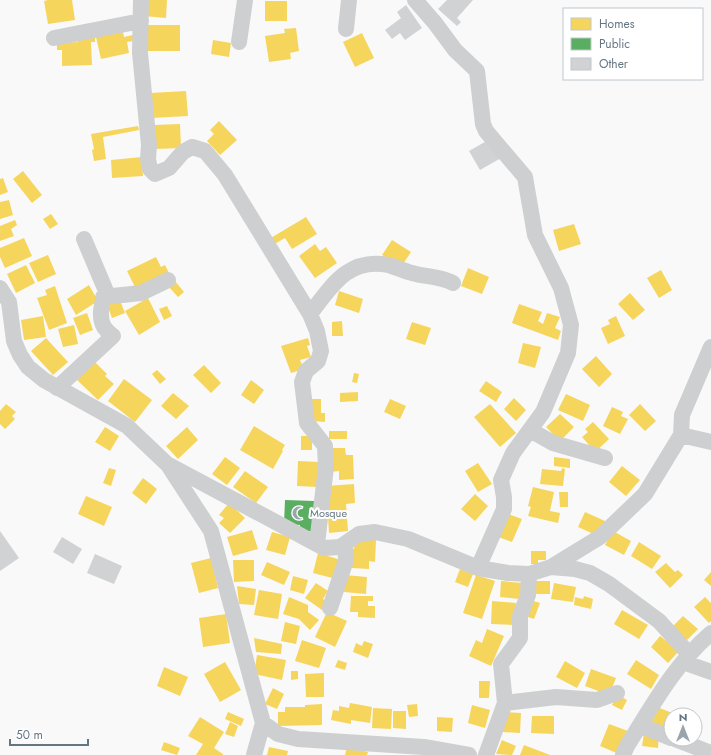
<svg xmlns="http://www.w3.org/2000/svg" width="711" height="755" viewBox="0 0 711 755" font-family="Jost,sans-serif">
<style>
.homes{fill:#f6d55c}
.public{fill:#5aae61}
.building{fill:#d0d2d3}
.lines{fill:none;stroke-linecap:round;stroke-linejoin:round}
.minor{stroke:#cecfd0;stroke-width:16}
.labels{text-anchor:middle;stroke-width:4;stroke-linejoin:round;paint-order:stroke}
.poi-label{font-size:11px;fill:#657683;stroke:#fff;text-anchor:start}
</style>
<rect width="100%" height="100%" fill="#f9f9f9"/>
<path class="homes" d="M48,0H72L75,20L48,24L44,1Z
M145,0H167L166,18L144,16Z
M265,1H287V21H265Z
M148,25H180V51H148Z
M296,28L299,51L290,53L291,59L269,62L265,36L285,33L284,29Z
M123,32L124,37L133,35L134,41L127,42L129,53L101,59L96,37Z
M362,33L374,58L355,67L343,42Z
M95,34V42H91L92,65L62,66V50H57V43L78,42V35Z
M213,40L231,43L229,57L211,54Z
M186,91L188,116L151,118L150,93Z
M219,121L237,140L220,155L207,141L214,134L210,130Z
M180,124L181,148L155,149L154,125Z
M138,126L139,130L103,137L106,159L94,161L92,150L94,149L91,134Z
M142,157L143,176L112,178L111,160Z
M23,171L42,195L32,203L13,179Z
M3,178L8,192L0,195V179Z
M9,200L13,215L0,219V202Z
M51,214L58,224L50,229L43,219Z
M306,217L317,234L292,249L285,238L273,245L269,239Z
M15,220L17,225L11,229L14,236L0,241V226Z
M574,224L581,244L559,251L553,230Z
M24,238L32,256L5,268L0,257V248Z
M392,240L411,252L401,267L382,255Z
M315,244L320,251L326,247L337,263L315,278L299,256Z
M48,255L56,274L38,282L29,263Z
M156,257L161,267L165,265L170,275L137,291L127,271Z
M26,265L35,283L16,293L7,274Z
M468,268L489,277L482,294L461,286Z
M661,270L672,290L659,298L647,278Z
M175,281L184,292L178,297L168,286Z
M89,285L98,301L76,315L67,299Z
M55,286L67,323L49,330L37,298L47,295L45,290Z
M339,291L363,299L359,313L335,305Z
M630,293L645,310L633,320L618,304Z
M119,298L125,313L112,318L106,302Z
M148,298L160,322L139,335L125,311Z
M519,304L542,312L538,321L543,324L547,313L560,317L555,328L561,331L558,340L512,323Z
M167,306L172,316L164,320L159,309Z
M87,313L93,330L80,335L73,318Z
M43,316L46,337L24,340L21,320Z
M616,316L625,336L608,344L601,328L610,324L608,320Z
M342,321L343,336H332V322Z
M412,322L431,328L425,345L406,339Z
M74,325L78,344L63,347L58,329Z
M46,338L68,362L53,375L31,351Z
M308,338L310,345L307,346L311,357L300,360L304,369L291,373L281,346Z
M523,343L541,347L535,368L518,363Z
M596,356L612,374L599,387L582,369Z
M94,361L107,374L105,376L114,384L98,400L77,380Z
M204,365L221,383L211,393L193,375Z
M157,370L166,379L160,384L152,374Z
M354,373L359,374L357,383L352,382Z
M124,379L152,400L135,422L108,401Z
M251,380L264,390L254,404L241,395Z
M486,381L502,392L496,402L479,391Z
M358,392V401L340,402V393Z
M173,393L189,406L176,419L161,406Z
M566,394L590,405L583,421L558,410Z
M514,398L526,410L516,421L504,409Z
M312,399H321V413H325V422L312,421Z
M390,399L406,406L400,419L384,412Z
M6,404L16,412L12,416L15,419L5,429L0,424V411Z
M490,404L516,433L500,447L474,417Z
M640,404L656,421L645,431L629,415Z
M612,407L623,412L621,416L628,419L620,434L603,426Z
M560,414L574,427L560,441L546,427Z
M593,422L609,439L595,452L582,437L588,432L585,429Z
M254,426L285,445L282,450L283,451L273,469L240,450Z
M105,427L119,436L110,451L95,442Z
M187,427L198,440L178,459L166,446Z
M329,431H347V439H329Z
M301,436H312V450H301Z
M330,448H345L346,455H353L354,479L339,480V471L331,472Z
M225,457L240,468L227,485L212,474Z
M554,457L570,459V468L554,466Z
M298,461L320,462L318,487L297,486Z
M478,463L492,484L478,492L465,471Z
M622,466L640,480L626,496L609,482Z
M109,468L116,470L111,486L103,483Z
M562,468L565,469L563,486L540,484L542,469L561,471Z
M245,471L268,487L256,503L233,487Z
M143,478L157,489L146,504L132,493Z
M354,484L355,503L346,504L348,531L329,533L326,486Z
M533,487L554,492L550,511L560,513L558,523L528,516L531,507L528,506Z
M559,492H568V507H560Z
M475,494L488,506L475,521L461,509Z
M86,496L112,507L104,526L78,514Z
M229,503L245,518L230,533L219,523L224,518L219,515Z
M585,512L605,521L598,536L578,527Z
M508,514L522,519L512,542L498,537Z
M252,530L258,549L233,556L227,537Z
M613,531L631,541L624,555L605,545Z
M272,532L290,537L285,555L266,550Z
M355,540H376L375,562L369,561V569L352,568V559L349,549H354Z
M639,542L661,556L652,569L631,556Z
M531,551H546V560H538V564H531Z
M318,553L341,560L336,579L313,573Z
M211,558L218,588L199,593L191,563Z
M233,560H254V581L234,582Z
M267,562L290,572L284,585L261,575Z
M666,563L675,572L678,570L683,575L670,588L655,572Z
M460,569L473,574L468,587L455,582Z
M711,572V586L704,580Z
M345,575L367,577L366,594L344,592Z
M476,575L495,581L482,619L463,613Z
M293,576L308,580L304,594L290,590Z
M501,581L522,583L519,599L500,597Z
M533,581H550V594H532Z
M316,583L328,591L323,599L328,602L322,610L305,598Z
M554,583L576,587L573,602L551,599Z
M237,586L256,589L254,605L239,604Z
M259,590L282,594L278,619L254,615Z
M351,596H373V601H368V606H375V618L358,617V612H350Z
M584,596L593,599L591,609L574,605L575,597L583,599Z
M289,597L308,605V612L319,620L310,630L299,619L283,614Z
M705,597L711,603V621L709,623L694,607Z
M530,600L540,603L534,619L525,616Z
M492,601L516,603L514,625L491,624Z
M622,610L648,625L639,639L614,624Z
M327,612L347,621L335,647L315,637Z
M226,614L230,643L203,647L199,618Z
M683,616L698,629L685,642L671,628Z
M285,622L300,626L296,644L281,641Z
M487,629L504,636L491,666L469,656L476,640L482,643Z
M660,636L679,651L668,663L651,647Z
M254,638L282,644L281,654L256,652Z
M302,640L326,648L319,668L295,661Z
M364,641L373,644L368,658L353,652L356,643L362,646Z
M257,655L286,660L282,680L254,674Z
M338,660L347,663L345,670L335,667Z
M636,660L659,675L651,689L627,674Z
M565,661L585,673L577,688L556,677Z
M225,662L241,690L220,702L204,674Z
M164,667L188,677L180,696L157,686Z
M591,669L616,678L609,695L585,686Z
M291,671H298V679L291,680Z
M324,673V697H306L305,674Z
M479,681H490L489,698H479Z
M273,688L284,694L277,709L265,704Z
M618,695L627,700L622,710L612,705Z
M350,703L372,707L370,723L351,720V724L331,720L333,710L339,711V706L349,708Z
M322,704V725L278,726V712H285V707H305V705Z
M417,704L418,716L409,717L407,705Z
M472,705L490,710L485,728L468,723Z
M657,707L675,714L676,712L682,713L681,715H671V732L650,724Z
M373,708L392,709L391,729L372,728Z
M393,711H406V729L393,728Z
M228,712L244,719L241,726L225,719Z
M503,712L521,713L520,733L503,732Z
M532,716H554V734L531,733Z
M200,717L224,732L214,748L223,754V755H196L203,744L188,736Z
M437,717L453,718L452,732L437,731Z
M230,722L238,726L234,737L225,734Z
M609,724L628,731L619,754L600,746Z
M644,733L659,735L658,748L642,746Z
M502,740L516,746L512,755L496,754Z
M164,742L180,748L177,755L161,750Z
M524,745L550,755H520Z
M269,747L288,751L287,755H267Z
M347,747L368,752L367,755H345Z"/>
<path class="public" d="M285,500L314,501L313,531H300V525L284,524Z"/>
<path class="building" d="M447,0H473L457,18L461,22L457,26L438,9Z
M406,5L422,28L405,40L400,33L392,39L385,30L401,18L397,12Z
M490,139L501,158L480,170L469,151Z
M0,531L19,558L0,571Z
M62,537L82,549L73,564L53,552Z
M95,554L122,566L114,584L87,573Z"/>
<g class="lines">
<path class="minor" d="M141,0L140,53L149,145L148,159L150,169L155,174L169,168L183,152L192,147L205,151L225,175L310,314L317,331L321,351L318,361L306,371L302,382L307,423L325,446L326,467L317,544
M415,0L435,23L455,50L477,71L483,124L486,131L525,177L535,235L561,288L571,325L568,353L543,412L513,453L501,480L504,497V509L478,568
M346,29L349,0
M54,38L141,21
M239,42L245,0
M0,288L9,302L14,341L20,355L28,367L44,380L127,426L167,464L324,548L340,547L359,534L375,532L408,539L478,568L508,573L529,574L551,567L600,537L645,494L681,435L682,415L711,347
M103,297L141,293L168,280
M310,314C331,287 348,257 388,265C396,267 404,271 412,273C426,277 440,276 453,283
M57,388L113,336C110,334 106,330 104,327C98,317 102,300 106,291L84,239
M530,430L553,443L605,458
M681,435L711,442
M168,465L211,531L263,723L278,734L298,739L424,747L469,755
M551,567L575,569L590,573L609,584L659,621L689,654
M330,608L346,560L345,544
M683,662L711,672
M505,703L556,697L597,700L617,693
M640,725L671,738
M675,739L711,753
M254,755L263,723
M486,755L505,703L501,664L520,638V616L528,595L529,574
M623,755L627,746C653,705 674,665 711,633"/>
</g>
<defs>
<g id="mosque-bare" transform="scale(1.08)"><path d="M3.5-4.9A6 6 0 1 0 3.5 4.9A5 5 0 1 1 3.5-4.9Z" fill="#99a4ac" stroke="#fff" stroke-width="2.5" paint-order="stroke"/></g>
</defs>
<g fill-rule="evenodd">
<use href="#mosque-bare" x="299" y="513"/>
</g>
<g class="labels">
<g class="poi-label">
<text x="310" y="517">Mosque</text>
</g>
</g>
<rect x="563" y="8" width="140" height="72" fill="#ffffff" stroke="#c1c8cd"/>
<rect x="571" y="18" width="20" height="12" fill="#f6d55c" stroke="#c1c8cd"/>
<text x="599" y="28" font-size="12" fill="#657683">Homes</text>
<rect x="571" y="38" width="20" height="12" fill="#5aae61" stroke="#c1c8cd"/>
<text x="599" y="48" font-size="12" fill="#657683">Public</text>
<rect x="571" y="58" width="20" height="12" fill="#d0d2d3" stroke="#c1c8cd"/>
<text x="599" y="68" font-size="12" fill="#657683">Other</text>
<g transform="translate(683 727)"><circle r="19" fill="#ffffff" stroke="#c1c8cd"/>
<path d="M0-3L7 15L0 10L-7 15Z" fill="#99a4ac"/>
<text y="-6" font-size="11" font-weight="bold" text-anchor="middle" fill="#657683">N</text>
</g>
<path d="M10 739v6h78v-6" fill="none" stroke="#657683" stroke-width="2"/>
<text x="16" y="739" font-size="12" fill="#657683" stroke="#ffffff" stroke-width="3" paint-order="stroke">50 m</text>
</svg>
